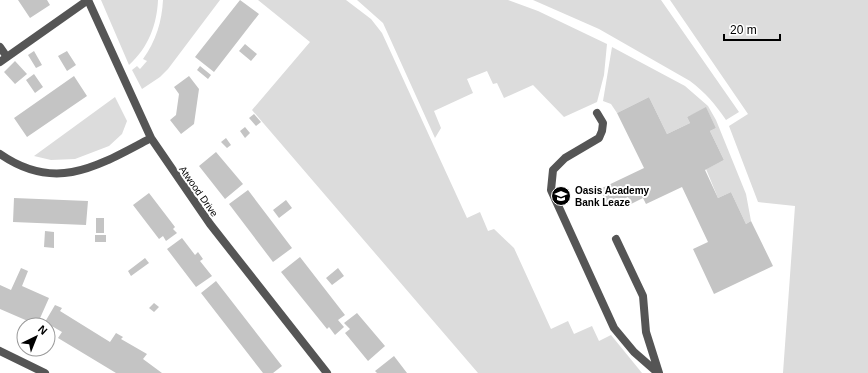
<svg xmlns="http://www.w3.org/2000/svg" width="868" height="373" viewBox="0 0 868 373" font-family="Arial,sans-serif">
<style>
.green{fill:#dcdcdc}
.building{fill:#c4c4c4}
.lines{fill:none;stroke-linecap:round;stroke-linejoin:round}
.service{stroke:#555;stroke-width:8}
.minor{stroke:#555;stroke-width:8}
.tertiary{stroke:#555;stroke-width:8}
.labels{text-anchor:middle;stroke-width:4;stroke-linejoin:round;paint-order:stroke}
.poi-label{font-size:10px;font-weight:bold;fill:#000;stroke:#fff;text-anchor:start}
.street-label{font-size:10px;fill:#000;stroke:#fff}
</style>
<rect width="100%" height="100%" fill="#fff"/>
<path class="green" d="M101,0H158C157,25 148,48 129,65Z
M163,0H220L168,69L160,77L142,89L132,70L137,66L140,69L147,61L143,59C156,41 162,21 163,0Z
M258,0H346L371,19L382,33L467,218L480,212L488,231L494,229L514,248L551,329L568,321L574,334L592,326L599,341L611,335L642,373H478L252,110L310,42Z
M357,0H508L538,11L607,44L604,75L597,102L564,117L533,85L504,98L497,83L493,84L487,71L467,79L473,93L434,111L441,128L435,138L383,23Z
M533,0H661L739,112L726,120C716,105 705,92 690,81L599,29Z
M670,0H868V373H783L795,206L758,202L729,126L748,114Z
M612,47L685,86L708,106L716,120L746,194L751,221L746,224L731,192L718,198L706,169L724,160L710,131L716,128L706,108L687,117L690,123L667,134L649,97L617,113L611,104L603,101Z
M115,97L127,121L122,134L109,146L75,159L51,160L34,156Z"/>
<path class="building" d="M18,0H47L50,5L30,18Z
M240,0L259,14L214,72L195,57Z
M245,44L257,54L251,61L239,51Z
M34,51L42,65L36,68L28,55Z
M67,51L76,65L67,71L58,56Z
M15,61L27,74L15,84L4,72Z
M200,66L211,75L208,79L197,70Z
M34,74L43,87L35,93L26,80Z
M74,76L87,96L27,137L14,118Z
M189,76L199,89L194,124L181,134L170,120L176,115L179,94L174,87Z
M649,97L667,134L690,123L687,117L706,107L716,128L710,131L724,160L705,170L718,198L731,192L746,224L751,221L773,266L714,294L693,249L708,242L682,187L646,204L643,198L631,204L628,197L608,207L600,189L644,168L617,113Z
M254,114L261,122L256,126L249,118Z
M245,127L250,133L245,138L240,131Z
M226,138L231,145L227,148L221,142Z
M216,152L243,184L225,199L199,166Z
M248,190L292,248L273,262L229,204Z
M149,193L175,227L173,229L177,233L166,241L163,236L159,239L133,205Z
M14,198L88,201L86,225L13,222Z
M286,200L292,208L279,218L273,210Z
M96,218H104V233H96Z
M45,231L54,232V248L44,247Z
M95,235H106V242H95Z
M182,238L195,255L198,252L203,259L200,261L212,276L196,287L167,249Z
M300,257L345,315L338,320L344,327L335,335L329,327L327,329L281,272Z
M145,258L149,263L131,276L128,271Z
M21,268L28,271L22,286L49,298L37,325L0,309V285L11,290Z
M338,268L344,276L332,285L326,278Z
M216,281L282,366L273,373H263L201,293Z
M154,303L159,307L154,312L149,308Z
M55,305L62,308L60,311L110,342L116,333L123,337L121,339L147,354L143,359L162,373H116L58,338L62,332L45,322Z
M357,313L385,346L368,361L345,333L350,329L344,323Z
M394,356L407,373H377L375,371Z"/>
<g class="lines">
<path class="service" d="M0,47L7,57
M0,62L88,0
M597,113L603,123L602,131L599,138L565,158L553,170L551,190L614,328L634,352L658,373
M616,239L643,296L646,332L659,373"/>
<path class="minor" d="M88,0L151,138L210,224L327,373
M0,154C56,193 98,166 151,138"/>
<path class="tertiary" d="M0,351L45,373"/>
</g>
<defs>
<g id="school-disc" transform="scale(1)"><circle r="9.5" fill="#000" stroke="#fff"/><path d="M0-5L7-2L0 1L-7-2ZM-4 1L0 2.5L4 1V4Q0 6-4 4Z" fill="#fff"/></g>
</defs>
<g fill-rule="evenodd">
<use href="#school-disc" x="561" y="196"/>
</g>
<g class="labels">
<g class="poi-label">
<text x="575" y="194">Oasis Academy<tspan x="575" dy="12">Bank Leaze</tspan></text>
</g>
<g class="street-label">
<text transform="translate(199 191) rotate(55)" y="4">Atwood Drive</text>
</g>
</g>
<g transform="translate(36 337) rotate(43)"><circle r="19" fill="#ffffff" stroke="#999999"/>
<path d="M0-3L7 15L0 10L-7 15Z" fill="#000000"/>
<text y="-6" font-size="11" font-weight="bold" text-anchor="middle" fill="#000000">N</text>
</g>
<path d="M724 34v6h56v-6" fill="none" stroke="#000000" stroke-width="2"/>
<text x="730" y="34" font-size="12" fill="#000000" stroke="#ffffff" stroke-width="3" paint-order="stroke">20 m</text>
</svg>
